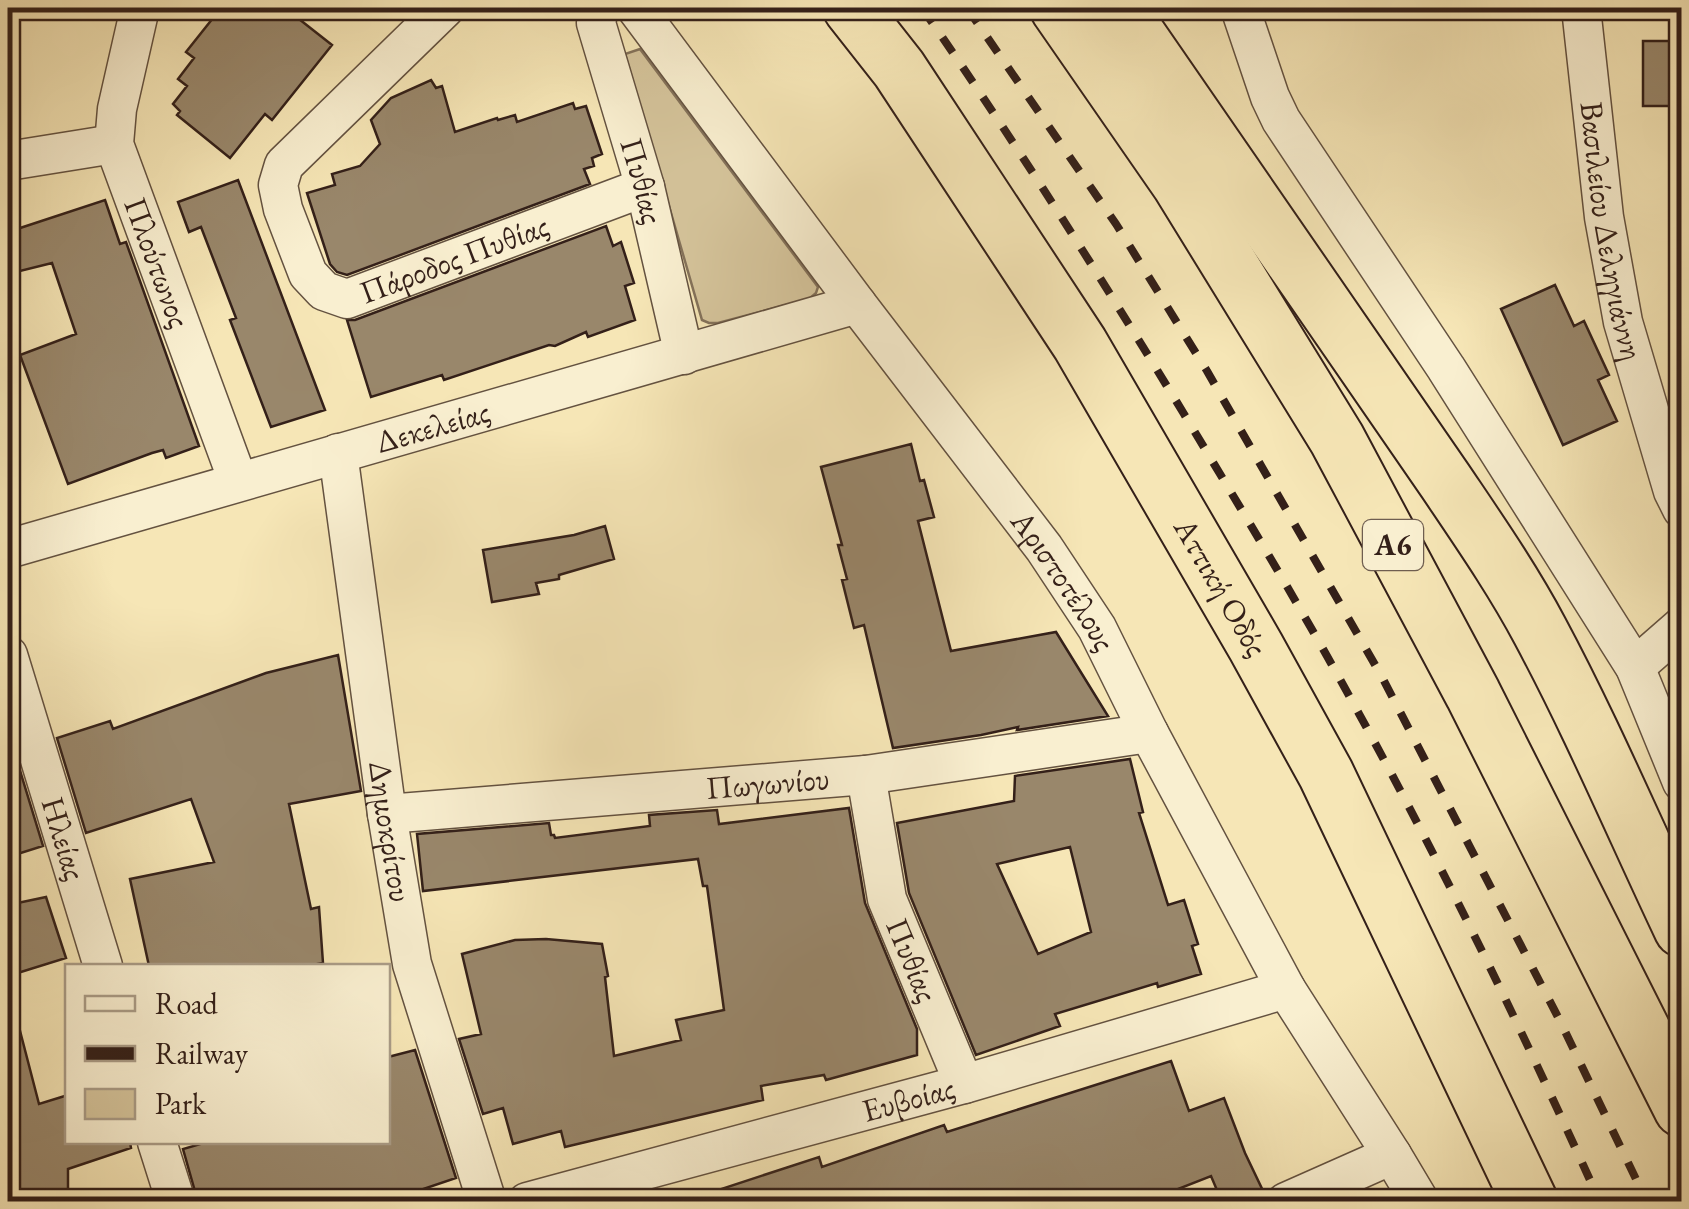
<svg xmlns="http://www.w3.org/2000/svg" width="1689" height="1209" viewBox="0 0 1689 1209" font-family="'EB Garamond',serif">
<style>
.green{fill:#d5c49b;stroke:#84725a;stroke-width:2.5}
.building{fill:#99876b;stroke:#342019;stroke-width:2.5;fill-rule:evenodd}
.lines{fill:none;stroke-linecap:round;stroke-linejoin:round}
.minor-casing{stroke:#645240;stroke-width:41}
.motorway-casing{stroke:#342019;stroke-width:59}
.minor{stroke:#f9efd0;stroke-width:38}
.motorway{stroke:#f6e6b6;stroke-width:55}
.rail{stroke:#342019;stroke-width:8;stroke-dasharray:18 18;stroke-linecap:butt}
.labels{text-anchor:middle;stroke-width:8;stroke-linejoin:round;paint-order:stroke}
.shield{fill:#f9efd0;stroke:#6f5e50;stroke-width:2.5}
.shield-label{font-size:30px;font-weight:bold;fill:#342019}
.street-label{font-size:32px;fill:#342019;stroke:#f9efd0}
</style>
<rect width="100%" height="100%" fill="#f6e6b6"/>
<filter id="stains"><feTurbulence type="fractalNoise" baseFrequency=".002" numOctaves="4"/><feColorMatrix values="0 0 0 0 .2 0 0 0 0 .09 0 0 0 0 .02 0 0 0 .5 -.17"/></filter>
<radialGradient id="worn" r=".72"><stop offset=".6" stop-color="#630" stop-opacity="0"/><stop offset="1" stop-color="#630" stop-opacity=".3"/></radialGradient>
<path class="green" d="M640,49L818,287L816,293L809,299L718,323H709L702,320L625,54Z"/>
<path class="building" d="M221,8H285L332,45L272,120L265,114L230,158L177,115L180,111L173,104L187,86L178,79L194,58L186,52Z
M1643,41H1682V106H1643Z
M431,80L436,88L442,86L455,132L497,118L498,120L515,115L517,122L573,103L575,109L586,106L602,154L592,158L594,166L584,169L590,184L347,275L337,272L330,264L307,193L335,185L332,174L360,166L380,144L371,120L391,98Z
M238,180L325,410L271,427L230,320L236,318L201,227L189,232L178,202Z
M105,200L120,244L126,242L199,446L166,458L163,450L152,453L68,484L20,355L76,334L52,263L8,274V232Z
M606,226L613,246L621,242L634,283L625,286L635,320L588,337L586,332L555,346L549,345L444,380L442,375L371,397L347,320H355Z
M1555,285L1574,326L1584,321L1609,375L1598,380L1617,421L1563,445L1501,309Z
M911,444L920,481L924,480L934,517L918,521L951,651L1056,632L1108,716L1017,730L1018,727L981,735L893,748L864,625L854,628L842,580L847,579L838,545H842L821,467Z
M605,526L614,559L559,575V579L536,583L539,594L492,602L483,550L574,535Z
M338,655L361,791L289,804L311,909L319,907L323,963L307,966H149L130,879L214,862L191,799L86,833L57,738L110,721L113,729L266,673Z
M14,751L43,846L8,857V753Z
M1130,759L1143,812L1139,813L1168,905L1184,900L1198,944L1192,946L1201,974L1158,987L1157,983L1055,1014L1060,1026L976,1055L909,893L897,823L1014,801L1015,776ZM1070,847L1091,932L1038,954L997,864Z
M849,808L865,903L917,1029V1055L826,1080L824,1075L761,1086L763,1100L565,1147L561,1131L513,1144L503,1108L483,1114L459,1039L481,1034L462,954L515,940L546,939L602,944L608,976L605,977L614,1056L681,1040L676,1020L724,1010L707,886H703L698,859L423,891L417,834L549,823L551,835H554L555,838L650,826L649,815L717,810L719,824Z
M46,897L66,958L8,976V905Z
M19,1027L39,1104L68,1095V1142H130L131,1148L68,1169V1202H8V1029Z
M415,1050L456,1178L385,1202H198L183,1149L207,1142H388V1057Z
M1171,1061L1189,1111L1224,1098L1245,1153L1265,1195L1264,1202H1222L1211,1176L1145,1202H708L706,1194L819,1157L822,1167L944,1125L947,1132Z"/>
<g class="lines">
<g class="minor-casing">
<g id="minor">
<path id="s1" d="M140,8L117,109L114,144L238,481"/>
<path id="s2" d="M445,8L284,165L278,185L283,209L308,274L324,291L347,299L645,187"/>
<path id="s3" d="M599,8L596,23L645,187L684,355"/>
<path id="s4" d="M636,8L857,304L1044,548L1097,628L1149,733L1286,989L1392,1155L1420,1202"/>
<path d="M1240,8L1270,97L1281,120L1446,368L1635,667L1682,782"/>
<path id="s5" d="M1581,8L1604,217L1623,322L1673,491L1682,509"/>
<path d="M8,161L114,144"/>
<path id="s6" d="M338,453L387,814L412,964L487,1202"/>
<path id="s7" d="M8,549L857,304"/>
<path id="s8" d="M8,655L103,966"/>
<path d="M1635,667L1682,626"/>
<path id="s9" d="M866,775L887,899L964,1084"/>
<path id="s10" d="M387,814L866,775L1149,733"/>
<path d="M157,1142L176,1202"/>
<path id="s11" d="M527,1202L964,1084L1286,989"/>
<path d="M1286,1202L1392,1155"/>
</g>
</g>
<g class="motorway-casing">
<g id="motorway">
<path id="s12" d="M851,8L899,69L1080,344L1256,647L1326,774L1530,1202"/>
<path d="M1058,8L1180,184L1337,439L1473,694L1682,1109"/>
<path d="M1119,8L1446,482C1479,531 1513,580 1540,631C1592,728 1635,830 1682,929"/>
</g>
</g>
<use href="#minor" class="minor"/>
<use href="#motorway" class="motorway"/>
<path class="rail" d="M922,8C1014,140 1100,276 1184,414C1241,509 1299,604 1352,701C1442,864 1523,1032 1600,1202
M967,8L1116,224L1207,371L1382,677L1560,1021L1647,1202"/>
</g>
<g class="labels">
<rect class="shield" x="1363" y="520" width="60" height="50" rx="8"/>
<g class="shield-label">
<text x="1393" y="555">Α6</text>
</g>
<g class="street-label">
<text dy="11" stroke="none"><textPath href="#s3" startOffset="180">Πυθίας</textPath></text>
<text dy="11" stroke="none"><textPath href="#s5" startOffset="225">Βασιλείου Δεληγιάννη</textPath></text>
<text dy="11" stroke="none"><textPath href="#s2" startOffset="502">Πάροδος Πυθίας</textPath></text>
<text dy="11" stroke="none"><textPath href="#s1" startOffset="265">Πλούτωνος</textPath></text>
<text dy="11" stroke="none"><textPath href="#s7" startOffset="442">Δεκελείας</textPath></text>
<text dy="11" stroke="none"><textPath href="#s4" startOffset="715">Αριστοτέλους</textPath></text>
<text dy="11" stroke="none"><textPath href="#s12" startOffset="688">Αττική Οδός</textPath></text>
<text dy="11" stroke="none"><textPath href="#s10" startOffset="382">Πωγωνίου</textPath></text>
<text dy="11" stroke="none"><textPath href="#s6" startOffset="382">Δημοκρίτου</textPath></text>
<text dy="11" stroke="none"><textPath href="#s8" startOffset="192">Ηλείας</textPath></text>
<text dy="11" stroke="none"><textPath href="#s9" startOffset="192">Πυθίας</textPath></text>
<text dy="11" stroke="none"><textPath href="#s11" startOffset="395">Ευβοίας</textPath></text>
</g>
</g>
<rect width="1689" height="1209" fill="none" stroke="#f6e6b6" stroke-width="40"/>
<rect x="10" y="10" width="1669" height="1189" fill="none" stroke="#342019" stroke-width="5"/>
<rect x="20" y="20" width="1649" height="1169" fill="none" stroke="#342019" stroke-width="2.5"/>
<rect x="65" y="964" width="325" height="180" fill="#f9efd0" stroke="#aa9c87" stroke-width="2.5"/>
<rect x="85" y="996" width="50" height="15" fill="#f9efd0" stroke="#aa9c87" stroke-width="2.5"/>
<text x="155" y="1014" font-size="30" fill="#342019">Road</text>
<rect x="85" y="1046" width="50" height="15" fill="#342019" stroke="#aa9c87" stroke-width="2.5"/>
<text x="155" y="1064" font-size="30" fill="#342019">Railway</text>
<rect x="85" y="1089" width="50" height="30" fill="#d5c49b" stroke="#aa9c87" stroke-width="2.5"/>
<text x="155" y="1114" font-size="30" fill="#342019">Park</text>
<rect width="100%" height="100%" filter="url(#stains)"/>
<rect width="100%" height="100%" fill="url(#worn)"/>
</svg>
